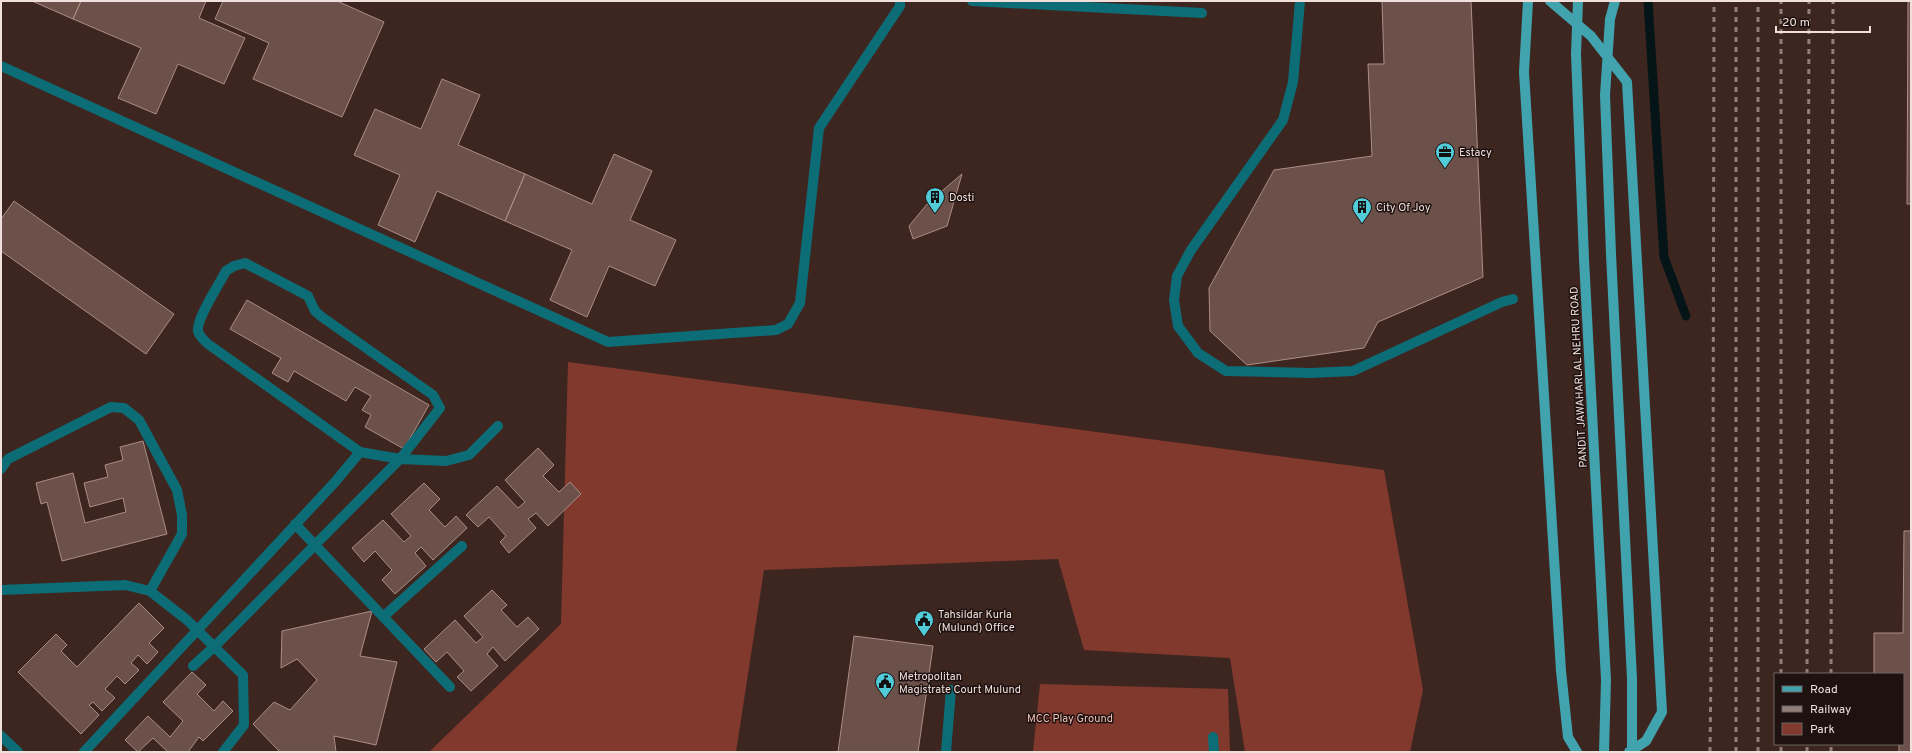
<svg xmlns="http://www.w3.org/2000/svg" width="1912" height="753" viewBox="0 0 1912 753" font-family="Overpass,sans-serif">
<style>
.green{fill:#80392c}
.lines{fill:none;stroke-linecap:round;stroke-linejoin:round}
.stream{stroke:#041417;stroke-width:9}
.building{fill:#6c504a;stroke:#ac8d86}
.minor{stroke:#0d6d77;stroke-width:10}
.major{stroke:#40a3ae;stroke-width:10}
.rail{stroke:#927e79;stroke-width:3;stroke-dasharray:5 5;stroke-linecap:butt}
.labels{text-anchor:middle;stroke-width:3;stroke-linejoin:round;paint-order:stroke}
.poi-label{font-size:11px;fill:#f0dfdb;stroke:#1d1210;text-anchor:start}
.street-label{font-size:11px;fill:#f0dfdb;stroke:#1d1210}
.park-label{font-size:11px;fill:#f2c0b5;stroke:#1d1210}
</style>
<rect width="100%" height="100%" fill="#3e2620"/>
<path class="green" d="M568,362L1384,470L1423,690L1410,752H1245L1230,658L1084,650L1058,559L764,570L736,752H429L561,624Z
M1040,684L1228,689L1230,752H1033Z"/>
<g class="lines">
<path class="stream" d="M1648,1L1664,257L1686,316"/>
</g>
<path class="building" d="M32,1H81L73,19Z
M81,1H206L199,18L245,38L224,84L178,64L156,114L118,98L141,48L73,19Z
M223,1H337L384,22L342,117L253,79L269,43L215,19Z
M1382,1H1471L1483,277L1378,322L1364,348L1247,365L1210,331L1209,288L1274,170L1372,156L1368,64H1384Z
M1908,1H1911V204H1907Z
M442,79L480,95L458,145L525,174L505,221L437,191L415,242L378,225L400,175L354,155L375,109L421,129Z
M614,154L652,171L630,220L676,240L655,286L609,266L587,317L550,300L572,250L505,221L525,174L592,204Z
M962,174L947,226L913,239L909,226L928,203Z
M14,201L174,314L146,354L1,251V219Z
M247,300L429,405L404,449L365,427L371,415L362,410L371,396L355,387L346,401L294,371L288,382L272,373L281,358L230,329Z
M143,441L167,534L62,561L47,502L41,504L36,483L73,473L85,523L126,512L123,498L90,507L84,483L108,477L105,465L123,460L120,447Z
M538,448L554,465L543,476L559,492L570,482L581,494L548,526L536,513L528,519L536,528L509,553L500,542L506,536L489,517L478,527L466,515L497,486L518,508L525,502L505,480Z
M424,483L440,499L429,510L445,527L456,516L467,528L433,560L421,547L415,553L426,566L395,594L382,580L392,570L375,551L364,562L352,548L383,520L404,542L411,536L391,514Z
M1904,531H1911V752H1899V744H1903V674H1874V633H1903Z
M492,590L507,605L501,610L517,627L528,617L539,629L505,661L493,647L487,654L498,666L471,691L457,677L464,671L447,652L436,662L424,649L455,620L476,643L483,637L464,616Z
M139,603L164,628L149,643L158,652L147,664L138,655L131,663L139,670L125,684L117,676L105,689L115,698L102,711L93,702L89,705L99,715L81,734L18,672L56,634L67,645L61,651L77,667Z
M372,611L360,656L397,662L376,745L334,736L336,752H280L253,724L274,702L290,710L317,680L297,659L281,668L282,631Z
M854,636L933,646L918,752H838Z
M192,672L206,685L197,694L214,711L223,701L233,711L203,741L199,737L188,752H168L153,738L138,752L125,740L148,716L170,737L183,721L163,702Z"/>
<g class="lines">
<path class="minor" d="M972,1L1202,13
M1300,1L1293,82L1283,120L1191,250L1177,276L1174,300L1178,326L1198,353L1226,371L1311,373L1353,371L1502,302L1513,299
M1,66L608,342L776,330L788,324L800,303L819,128L900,6V1
M1,469L8,459L111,407L124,408L139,420L177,490L182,515V534L150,591
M295,524L450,687
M1,590L125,585L150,591L187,620L243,675L244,725L223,752
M383,617L462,546
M193,666L215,646L400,459L446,461L469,455L498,426
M1,736L18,752
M1213,737L1214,752
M84,752L335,482L360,452L208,344C204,340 199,336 198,331C196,319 220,283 226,271L234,266L245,263L308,296L315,311L322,317L433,395L440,408L400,459L360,452
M946,752L951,690"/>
<path class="major" d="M1528,1L1524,72L1561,671L1568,737L1577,752
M1550,1L1591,36L1627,82L1662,712L1646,741L1629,752
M1578,1L1576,54L1584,259L1606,680L1604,752
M1615,1L1610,19L1605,95L1611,254L1632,679V752"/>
<path class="rail" d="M1781,674V1
M1807,674L1809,1
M1831,674L1833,1
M1710,752L1713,510L1714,1
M1736,752V1
M1758,752V1
M1781,752V744
M1807,752V744
M1831,752V744"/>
</g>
<defs>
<g id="office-pin" transform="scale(1)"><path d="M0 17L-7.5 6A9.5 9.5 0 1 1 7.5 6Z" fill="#52cbd9" stroke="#1d1210"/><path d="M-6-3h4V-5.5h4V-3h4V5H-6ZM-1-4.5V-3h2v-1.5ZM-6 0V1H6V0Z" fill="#111"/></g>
<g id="building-pin" transform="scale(1)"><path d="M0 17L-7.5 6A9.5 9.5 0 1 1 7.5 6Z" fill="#52cbd9" stroke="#1d1210"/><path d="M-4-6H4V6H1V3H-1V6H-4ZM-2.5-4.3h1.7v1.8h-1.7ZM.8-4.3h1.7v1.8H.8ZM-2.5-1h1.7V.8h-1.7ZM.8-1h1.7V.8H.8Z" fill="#111"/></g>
<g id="civic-pin" transform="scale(1)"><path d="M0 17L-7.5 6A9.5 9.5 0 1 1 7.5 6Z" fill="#52cbd9" stroke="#1d1210"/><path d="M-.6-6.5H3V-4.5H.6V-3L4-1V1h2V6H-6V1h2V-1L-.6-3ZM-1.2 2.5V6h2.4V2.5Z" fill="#111"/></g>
</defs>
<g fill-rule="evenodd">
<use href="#office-pin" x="1445" y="152"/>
<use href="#building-pin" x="935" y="197"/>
<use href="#building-pin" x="1362" y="207"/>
<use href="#civic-pin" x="924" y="620"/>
<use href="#civic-pin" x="885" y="682"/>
</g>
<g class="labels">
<g class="poi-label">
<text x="1459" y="156">Estacy</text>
<text x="949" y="201">Dosti</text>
<text x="1376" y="211">City Of Joy</text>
<text x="938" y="618">Tahsildar Kurla<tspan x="938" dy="13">(Mulund) Office</tspan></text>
<text x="899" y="680">Metropolitan<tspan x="899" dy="13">Magistrate Court Mulund</tspan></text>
</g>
<g class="street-label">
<text transform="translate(1578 377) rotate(-93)" y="4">PANDIT JAWAHARLAL NEHRU ROAD</text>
</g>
<g class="park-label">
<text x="1070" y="722">MCC Play Ground</text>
</g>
</g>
<rect width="1912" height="753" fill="none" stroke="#f0dfdb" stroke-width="4"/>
<rect x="1774" y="673" width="130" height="72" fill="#1d1210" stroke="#716461"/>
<rect x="1782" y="686" width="20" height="6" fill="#40a3ae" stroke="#716461"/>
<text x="1810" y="693" font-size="12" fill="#f0dfdb">Road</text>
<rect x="1782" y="706" width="20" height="6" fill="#927e79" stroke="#716461"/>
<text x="1810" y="713" font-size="12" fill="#f0dfdb">Railway</text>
<rect x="1782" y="723" width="20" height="12" fill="#80392c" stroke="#716461"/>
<text x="1810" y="733" font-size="12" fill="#f0dfdb">Park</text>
<path d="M1776 26v6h94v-6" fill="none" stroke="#f0dfdb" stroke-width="2"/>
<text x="1782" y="26" font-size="12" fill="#f0dfdb" stroke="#1d1210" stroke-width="3" paint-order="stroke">20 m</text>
</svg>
